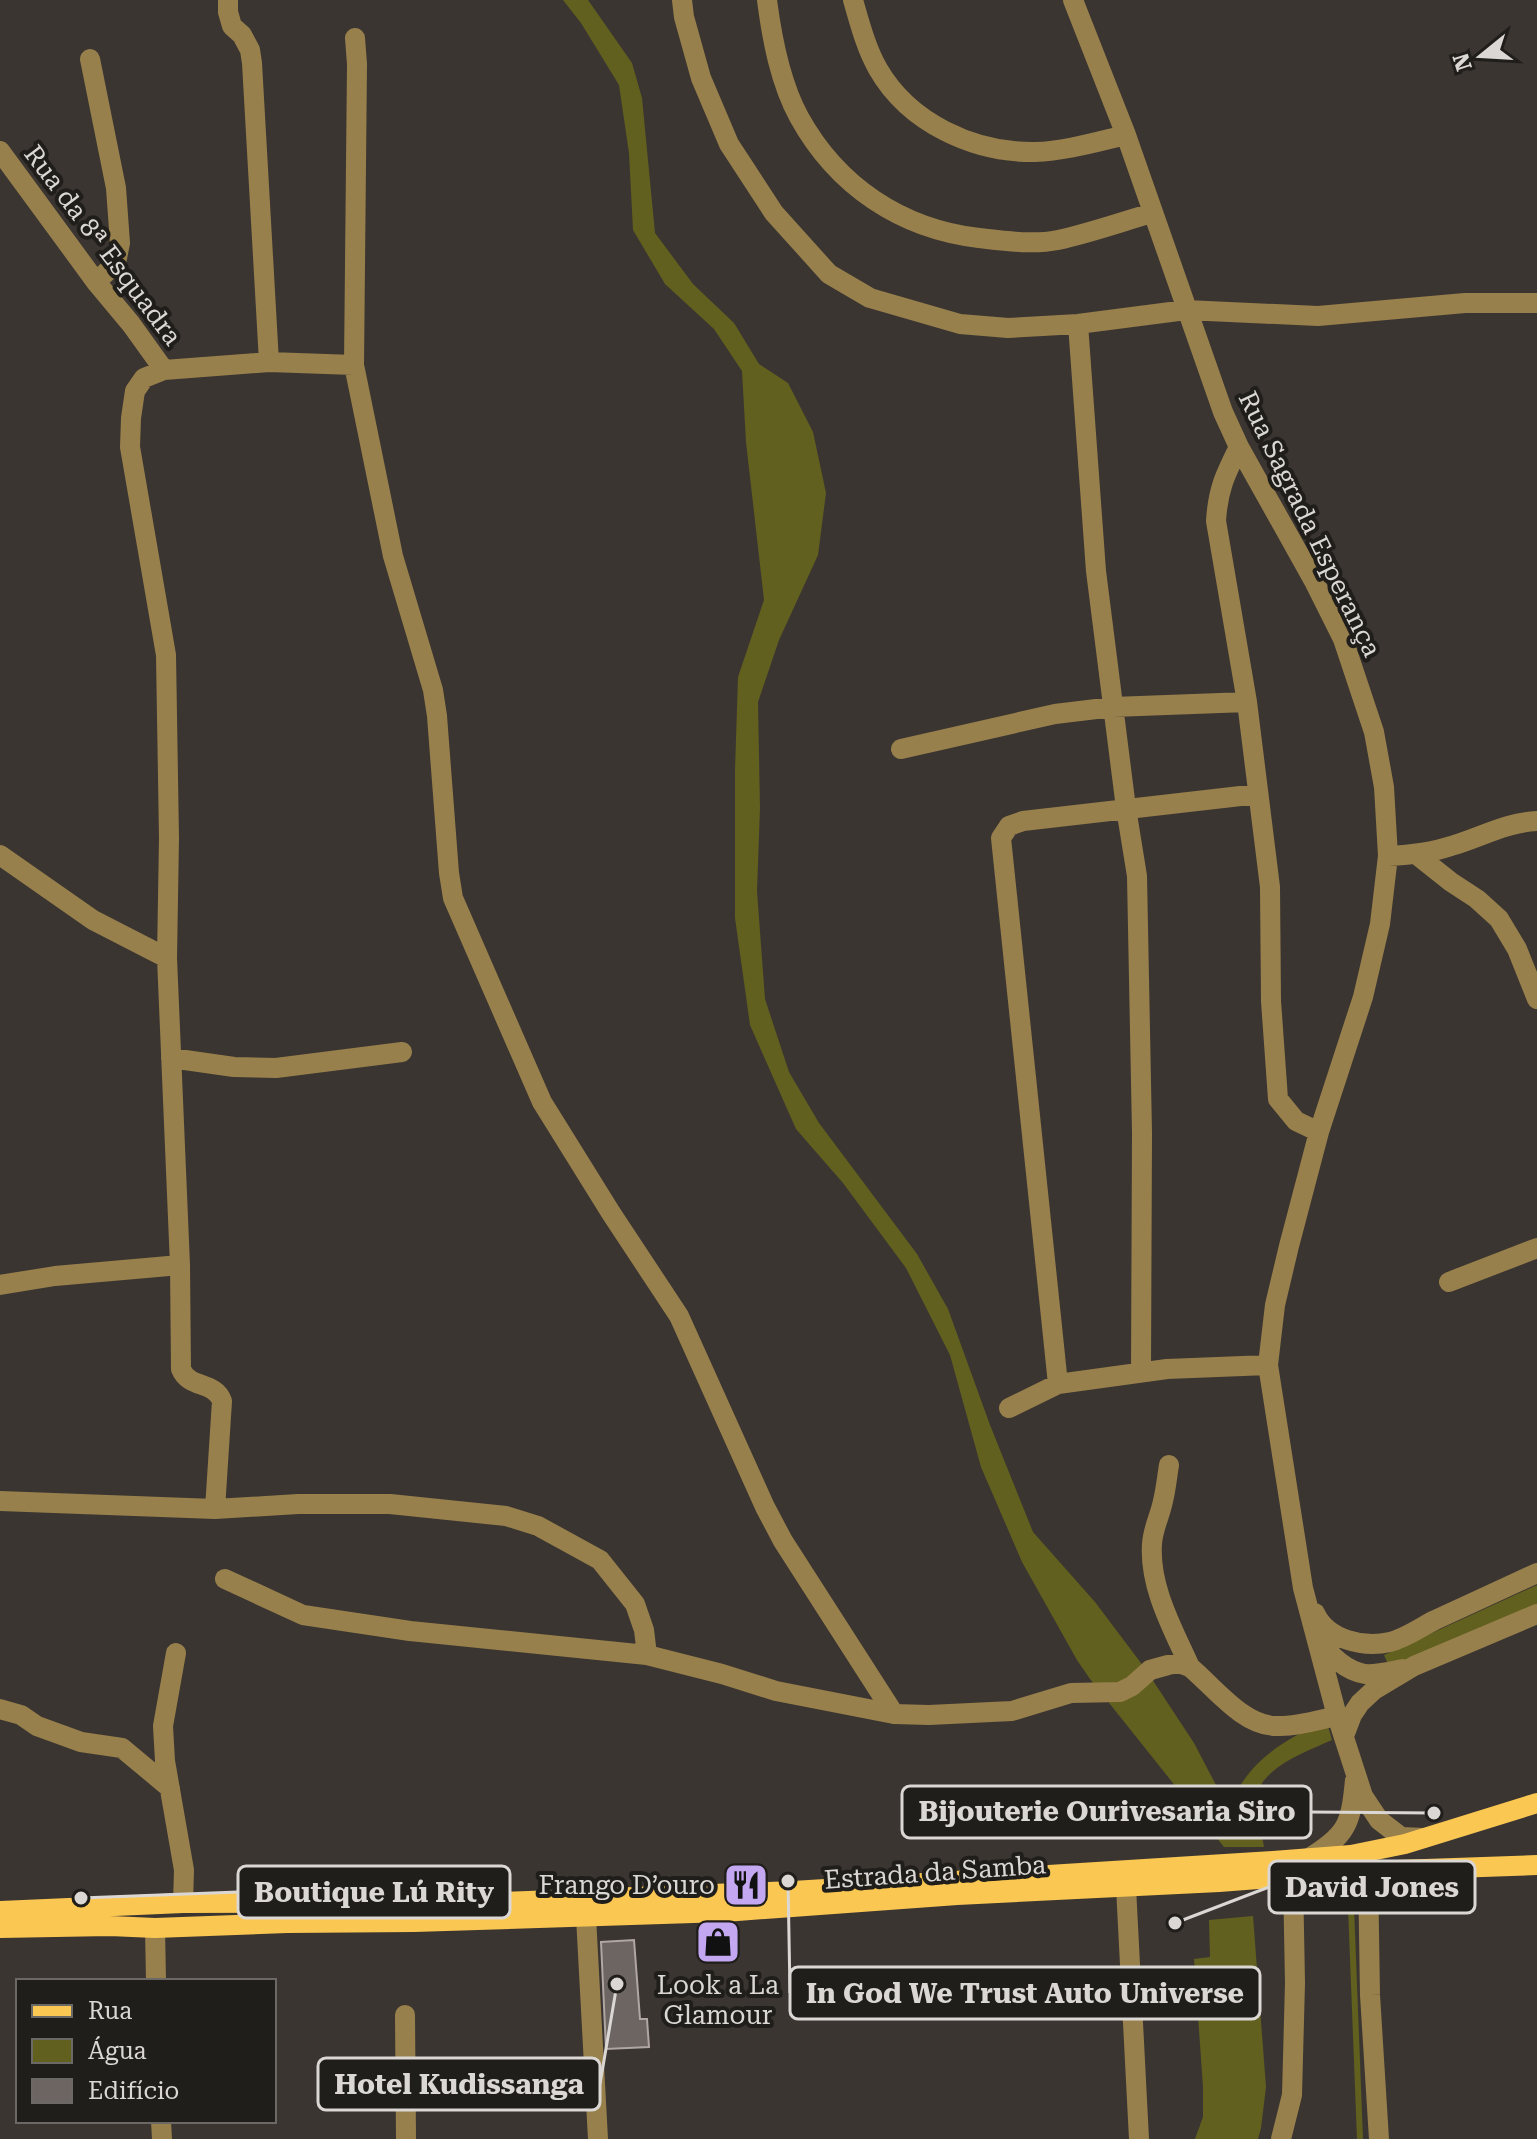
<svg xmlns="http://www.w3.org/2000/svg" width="1537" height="2139" viewBox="0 0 1537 2139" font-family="'Roboto Serif',serif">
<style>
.water{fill:#61601e}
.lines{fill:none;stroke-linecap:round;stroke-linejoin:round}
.stream{stroke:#61601e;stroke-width:6}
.building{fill:#6d6562;stroke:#b0a6a3;stroke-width:2}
.minor{stroke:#98804c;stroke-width:20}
.major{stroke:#fac753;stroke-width:20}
.labels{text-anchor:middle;stroke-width:8;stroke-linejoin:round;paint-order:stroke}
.street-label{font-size:26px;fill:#dbd7d4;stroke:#201e1b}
.poi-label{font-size:26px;fill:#dbd7d4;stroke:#201e1b;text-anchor:end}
.leader{fill:none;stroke:#dbd7d4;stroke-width:3}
.callout-dot{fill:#dbd7d4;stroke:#201e1b;stroke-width:3}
.callout{fill:#201e1b;stroke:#dbd7d4;stroke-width:3}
.callout-label{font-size:28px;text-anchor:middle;font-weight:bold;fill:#dbd7d4}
</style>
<rect width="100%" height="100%" fill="#3b3531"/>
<path class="water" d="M563,0H588L632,63L642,98L655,233L693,284L734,323L759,364L788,383L813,432L826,493L818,555L779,640L758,702L760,808L757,891L765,999L789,1072L819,1123L917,1254L948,1309L990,1425L1033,1532L1095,1602L1144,1667L1194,1743L1217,1787L1236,1793C1257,1754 1288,1740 1326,1719L1332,1740C1306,1752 1257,1768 1256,1802C1256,1817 1262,1833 1264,1847H1224L1090,1679L1077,1660L1022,1562L981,1467L950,1355L906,1268L843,1183L796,1129L750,1025L735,918V770L738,677L764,600L746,442L742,371L714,329L665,284L633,230L629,153L619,85L581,23Z
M1537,1585V1605L1391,1671L1384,1655Z
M1253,1916L1266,2087L1261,2128L1258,2139H1195L1203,2117V2087L1194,1959L1210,1957L1209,1920Z"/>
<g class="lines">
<path class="stream" d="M1351,1907L1360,2139"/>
</g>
<path class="building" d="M634,1940L640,2019H647L649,2047L606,2049L601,1942Z"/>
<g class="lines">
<path class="minor" d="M228,0V12L232,26L242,35L250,50L252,63L269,362
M682,0L684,17L701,78L729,144L774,213L829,274L870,298L960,324L1008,328L1078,324L1186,310L1318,316L1465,303H1537
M767,0C772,39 780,82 799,117C837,186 901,229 979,238C1005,241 1033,245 1058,240C1090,233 1121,222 1152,213
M853,0C860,24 866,48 878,69C909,123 974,153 1035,152C1065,151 1096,142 1126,135
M1073,0L1126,135L1223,412L1239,447L1314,581L1343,639L1374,732L1384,787L1388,856L1380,924L1363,997L1319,1132L1289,1246L1275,1305L1268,1365L1303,1588L1337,1716L1363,1796L1379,1820L1401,1837L1424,1838
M355,38L357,64L354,365L393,556L433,690L437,716L449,873L453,898L542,1102L611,1213L679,1316L765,1507L783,1541L894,1714
M90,59L116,188L120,243L116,263L96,282
M0,151L96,282L131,324L164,370
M1078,324L1096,571L1126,808L1137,876L1142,1133L1141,1371
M1239,447C1225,475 1218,489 1216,521L1247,702L1270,887L1271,1001L1278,1099L1296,1121L1319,1132
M901,749L1055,714L1113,707L1247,702
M0,855L93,920L167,958
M1417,855L1451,882L1477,899L1499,919L1517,949L1537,999
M1388,856C1409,855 1430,853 1451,846C1479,838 1507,822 1537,821
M171,1058L234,1067L276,1068L402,1052
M1449,1282L1537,1248
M0,1285L55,1276L180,1265
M1058,1384L1001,838L1009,826L1023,821L1258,794
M1009,1408L1058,1384L1167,1369L1268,1365
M1169,1465C1167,1477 1166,1489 1163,1501C1160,1516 1153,1528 1152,1544C1149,1587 1173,1629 1190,1667
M0,1501L215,1509L298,1504H390L506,1516L538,1526L600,1560L635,1604L644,1630L647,1655
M215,1509L222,1401C215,1381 189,1389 181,1369L180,1265L167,958L169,838L166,655L130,447L131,418L135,391L144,378L164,370L269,362L354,365
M225,1579L303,1615L410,1631L647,1655L722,1674L776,1691L894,1714L929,1715L1012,1711L1071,1693L1120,1692L1132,1686L1150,1670L1168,1665L1179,1663L1190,1667C1214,1687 1243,1726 1276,1726C1296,1727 1318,1720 1337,1716
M1315,1613C1327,1640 1364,1648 1390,1642C1406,1638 1421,1627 1435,1620C1469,1604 1503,1589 1537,1573
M1321,1640C1329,1656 1347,1671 1365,1674C1377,1675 1392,1671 1403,1669
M176,1653L163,1726L165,1761L184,1870L183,1903
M0,1709L21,1715L37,1726L81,1742L122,1748L170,1788
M1344,1736L1352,1715L1360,1703L1374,1690L1414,1666L1537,1614
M1309,1858C1347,1835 1351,1824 1355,1780
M1368,1871L1370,1995L1379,2139
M1126,1887L1139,2139
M586,1917L598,2139
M155,1928L156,1981
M405,2015L406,2139
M161,2121L162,2139
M1281,2139L1292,2095L1295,1983L1293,1877"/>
<path class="major" d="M0,1911L183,1903L503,1902L793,1891L1273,1861L1351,1855L1405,1844L1537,1803
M0,1928L110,1926L155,1928L287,1923L414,1922L724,1912L957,1895L1219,1882L1368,1871L1537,1865"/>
</g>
<defs>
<g id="restaurant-square" transform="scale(2.3)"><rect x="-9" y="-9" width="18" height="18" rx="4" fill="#c4a7f1" stroke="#201e1b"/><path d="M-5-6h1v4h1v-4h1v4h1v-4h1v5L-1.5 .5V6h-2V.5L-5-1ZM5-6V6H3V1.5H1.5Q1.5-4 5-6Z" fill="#111"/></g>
<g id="shop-square" transform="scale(2.3)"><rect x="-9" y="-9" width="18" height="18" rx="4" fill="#c4a7f1" stroke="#201e1b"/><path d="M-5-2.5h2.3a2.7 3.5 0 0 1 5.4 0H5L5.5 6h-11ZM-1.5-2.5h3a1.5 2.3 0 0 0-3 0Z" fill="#111"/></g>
</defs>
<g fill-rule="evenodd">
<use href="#restaurant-square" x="746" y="1885"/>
<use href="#shop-square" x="718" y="1942"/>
</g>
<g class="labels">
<g class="street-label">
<text transform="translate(103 245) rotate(53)" y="9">Rua da 8ª Esquadra</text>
<text transform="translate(1310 524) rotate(64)" y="9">Rua Sagrada Esperança</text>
<text transform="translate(935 1872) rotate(-4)" y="9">Estrada da Samba</text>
</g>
<g class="poi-label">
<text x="715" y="1894">Frango D’ouro</text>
<text x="718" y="1994" text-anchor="middle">Look a La<tspan x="718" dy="30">Glamour</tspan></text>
</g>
</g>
<path class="leader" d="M1434 1813L1311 1812M1175 1923L1269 1887M81 1898L238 1892M788 1881L790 1993M617 1984L600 2084"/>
<g class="callout-dot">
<circle cx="1434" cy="1813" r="8"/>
<circle cx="1175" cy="1923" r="8"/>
<circle cx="81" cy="1898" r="8"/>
<circle cx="788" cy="1881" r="8"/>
<circle cx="617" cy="1984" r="8"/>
</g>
<g class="callout">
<rect x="902" y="1786" width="409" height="52" rx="8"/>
<rect x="1269" y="1861" width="206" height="52" rx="8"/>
<rect x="238" y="1866" width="272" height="52" rx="8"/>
<rect x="790" y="1967" width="470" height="52" rx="8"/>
<rect x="318" y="2058" width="282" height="52" rx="8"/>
</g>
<g class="callout-label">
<text x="1107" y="1821">Bijouterie Ourivesaria Siro</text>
<text x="1372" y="1897">David Jones</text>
<text x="374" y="1902">Boutique Lú Rity</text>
<text x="1025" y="2003">In God We Trust Auto Universe</text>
<text x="459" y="2094">Hotel Kudissanga</text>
</g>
<rect x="16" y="1979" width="260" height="144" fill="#201e1b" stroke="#6b6865" stroke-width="2"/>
<rect x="32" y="2005" width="40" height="12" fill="#fac753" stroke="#6b6865" stroke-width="2"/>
<text x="88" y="2019" font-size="24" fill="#dbd7d4">Rua</text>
<rect x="32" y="2039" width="40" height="24" fill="#61601e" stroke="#6b6865" stroke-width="2"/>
<text x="88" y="2059" font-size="24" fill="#dbd7d4">Água</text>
<rect x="32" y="2079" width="40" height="24" fill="#6d6562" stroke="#6b6865" stroke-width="2"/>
<text x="88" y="2099" font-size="24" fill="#dbd7d4">Edifício</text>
<g transform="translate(1481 56) rotate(252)" stroke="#201e1b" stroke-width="6" paint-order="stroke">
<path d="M0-6L14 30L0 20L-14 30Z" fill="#dbd7d4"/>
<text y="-12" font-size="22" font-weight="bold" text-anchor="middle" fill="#dbd7d4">N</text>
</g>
</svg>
